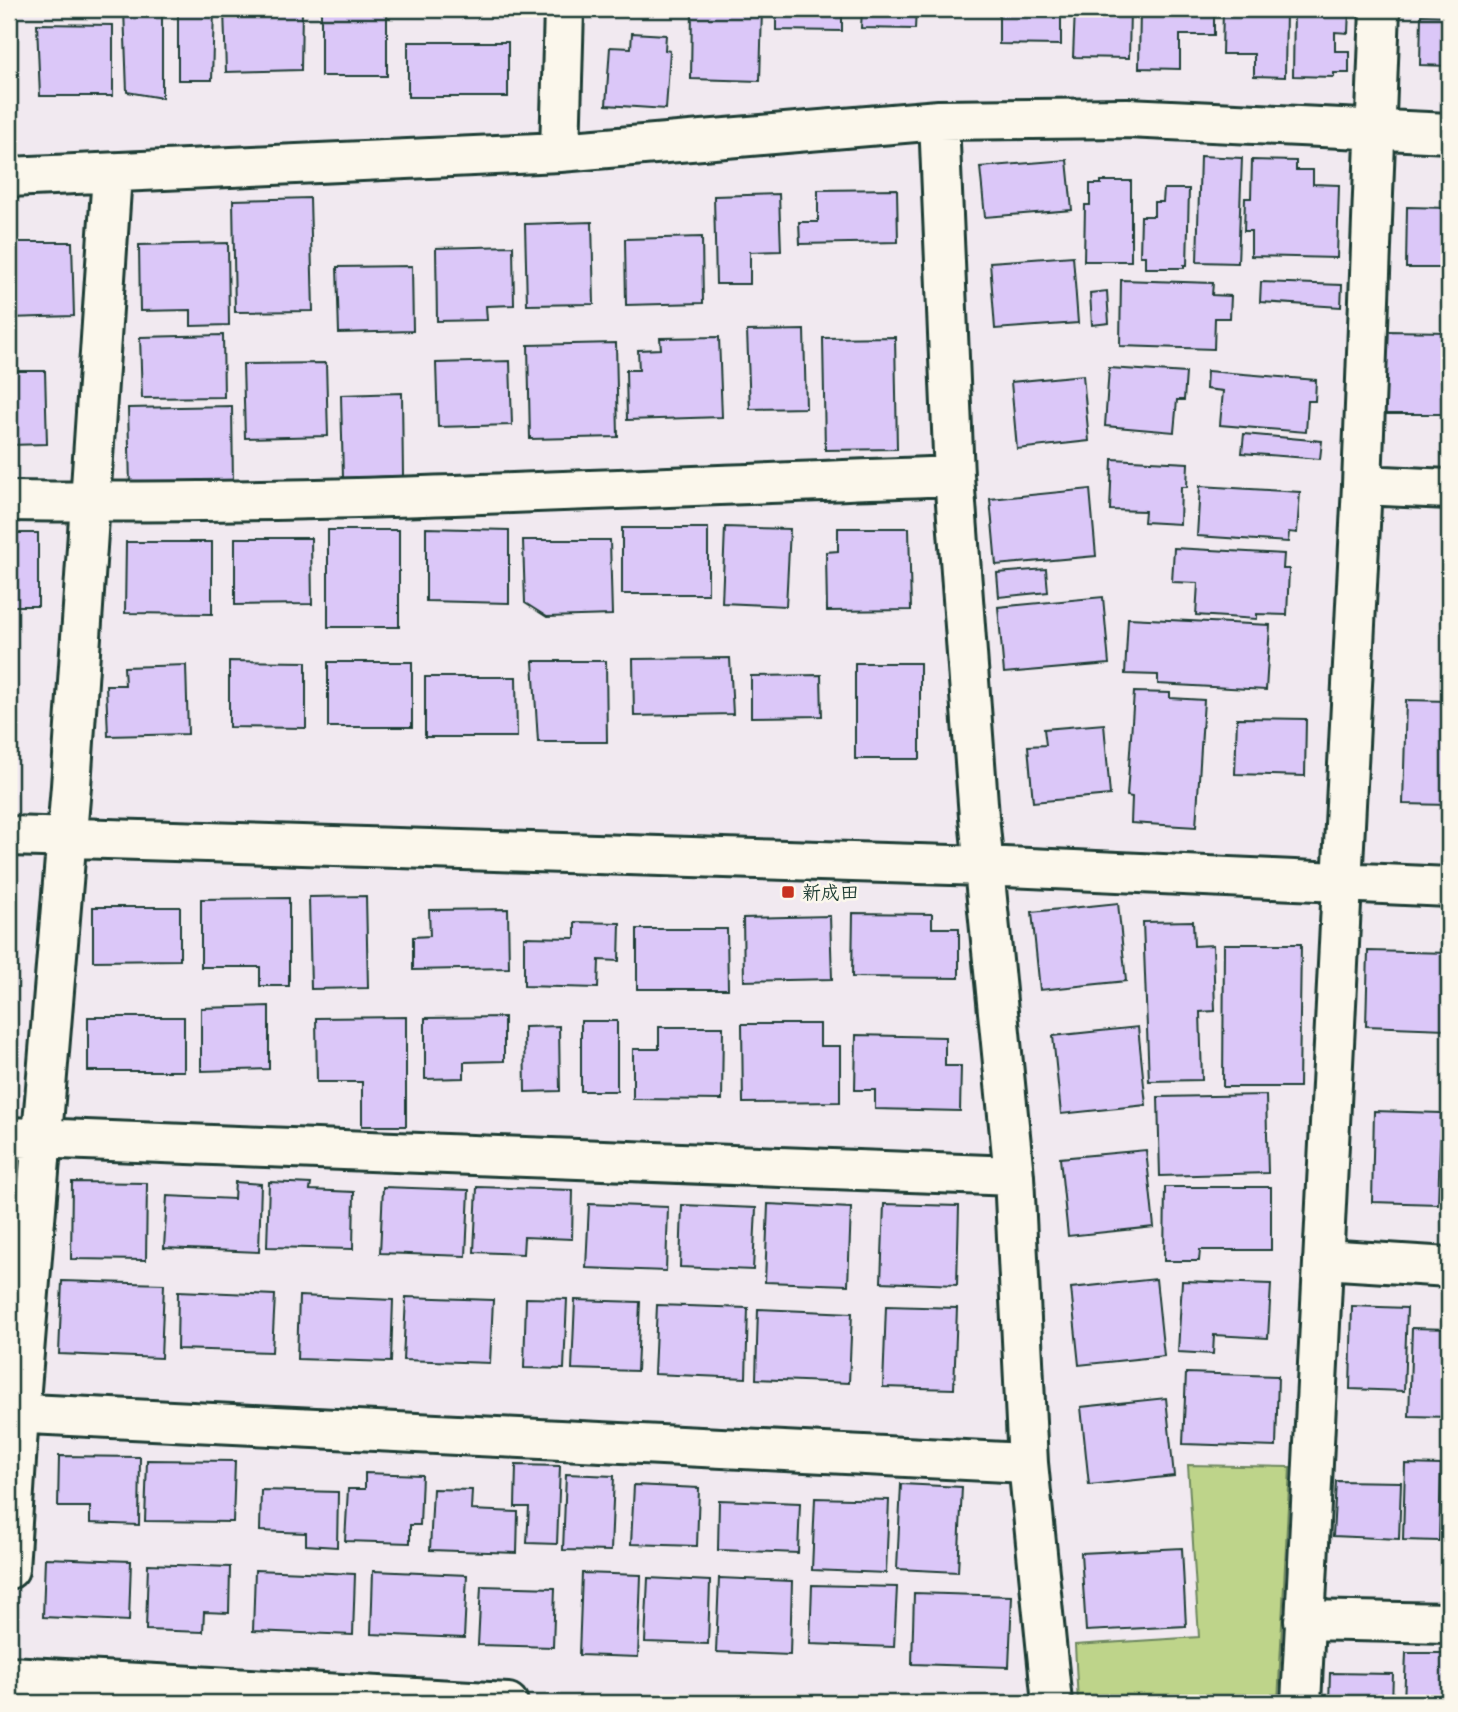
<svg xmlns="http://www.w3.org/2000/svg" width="1458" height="1712" viewBox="0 0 1458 1712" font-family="'Gochi Hand','Klee One',sans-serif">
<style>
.green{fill:#bed48a;stroke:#6e885f;stroke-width:2}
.building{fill:#dbc7f8;stroke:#1f3d34;stroke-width:2}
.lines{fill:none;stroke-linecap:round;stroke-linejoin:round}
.minor-casing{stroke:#1f3d34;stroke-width:44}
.minor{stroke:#fbf7ec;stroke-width:38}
.poi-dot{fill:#c8321e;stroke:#fbf7ec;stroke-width:2.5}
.labels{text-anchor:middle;stroke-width:5;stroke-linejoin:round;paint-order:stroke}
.poi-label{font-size:19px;font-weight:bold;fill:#1f3d34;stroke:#fbf7ec;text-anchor:start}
</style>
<rect width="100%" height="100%" fill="#f1e9f0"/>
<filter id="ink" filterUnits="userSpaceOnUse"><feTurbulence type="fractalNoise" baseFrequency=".0143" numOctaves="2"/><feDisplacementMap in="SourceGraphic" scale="14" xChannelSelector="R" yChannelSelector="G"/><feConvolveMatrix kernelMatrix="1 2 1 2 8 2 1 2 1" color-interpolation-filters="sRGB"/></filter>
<g filter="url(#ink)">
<path class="green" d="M1188,1465L1290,1467L1278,1703H1078L1075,1645L1199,1637Z"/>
<path class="building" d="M124,9H162V98L127,92Z
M178,9H214L212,80H178Z
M224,9H302L301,70L226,72Z
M321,9H387V76H321Z
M427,9H511V14L427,15Z
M692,9H762L760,81L691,79Z
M776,9H842V31L776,30Z
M862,9H916L915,29L861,28Z
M999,9H1061V45L999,44Z
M1075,9H1130L1129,58L1073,57Z
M1140,9H1214V35H1180V69L1139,68Z
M1223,9H1286L1285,77L1254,76V54H1222Z
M1294,9H1349L1348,33L1335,32V51H1349V73H1334V77L1293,76Z
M1421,15L1449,16V66L1420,65Z
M37,24L113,25V96H40Z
M9,26H12L14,104H9Z
M632,33L666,35L665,50L670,51L666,109L606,105L610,47L631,48Z
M408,42H508V97H408Z
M1200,156L1242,158L1238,263L1197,262Z
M1067,160L1072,210L985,217L980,167Z
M1252,160L1296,161V170H1313V184L1339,185L1337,258L1251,256V231H1244L1245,198H1251Z
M1101,181H1131V261H1084L1085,205H1090V184H1101Z
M897,189L898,242L800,244L799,222H818V190Z
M1164,189H1189L1187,265H1184V268H1145V256H1140L1141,216H1154V202H1163Z
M779,194L781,251L750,252V284H716L714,196Z
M310,198L313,311L235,312L233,200Z
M1407,207L1449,208V281H1442V268H1406Z
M592,222L594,304L527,305L525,224Z
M702,237L703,303L626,305L625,239Z
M9,242H72L74,316L9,318Z
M228,243L229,325L191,326V310L140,311L139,245Z
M513,246L514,305L486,306L487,320L437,321L436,248Z
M1073,256L1078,323L995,329L990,262Z
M412,266L413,331L339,333L337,267Z
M1121,280L1213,283L1212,295L1231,296L1230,318H1215L1214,349L1120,346Z
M1261,282L1342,285L1341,307L1260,302Z
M1107,291L1109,323L1092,325L1090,293Z
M804,330L806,408L750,409L747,331Z
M1387,331L1449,332V414H1385Z
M223,335L224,397L142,398L140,337Z
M719,337L722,417L627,420L626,370H639L638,350L661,349L660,338Z
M895,337L897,449L825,450L823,338Z
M616,343L618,437L530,439L528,345Z
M510,361L512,425L438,427L436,363Z
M326,363L328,436L245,438L243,364Z
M1109,368L1186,373L1184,400H1177L1174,432L1105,426Z
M9,371H45L47,444L9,445Z
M1207,371L1316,380L1315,401H1308L1306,432L1220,425L1223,391L1206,389Z
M1083,375L1089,441L1017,449L1011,382Z
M402,393L403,476L343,478L341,395Z
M232,406L233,484L130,486L128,408Z
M1244,434L1322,441L1320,459L1242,453Z
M1112,459L1188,463L1187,487H1181L1180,524L1144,522L1145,511L1110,510Z
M1200,486L1300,492L1297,533L1289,532L1288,542L1197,536Z
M1090,489L1096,556L996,565L990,499Z
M725,527L790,529L786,606L722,603Z
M426,528L509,530V603L426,601Z
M622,528H708V594H622Z
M838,528H909L911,610L827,611L826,552L838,551Z
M328,530H399V627H328Z
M9,533H38V606H9Z
M235,538H311L312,604L235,605Z
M523,540H610L612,615L547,617L525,603Z
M126,542H212V614L125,613Z
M1174,548L1284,554L1283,569H1289L1287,615L1257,614V619L1196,615L1198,583L1172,582Z
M1046,569L1048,592L999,597L997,573Z
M1103,597L1109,664L1004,673L998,607Z
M1128,618L1270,625L1266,690L1158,684V675L1125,674Z
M730,658L733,714L634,716L633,659Z
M229,661L306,662V728L229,727Z
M533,661H606L607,742H538Z
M328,662H412V727H328Z
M855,663H920V759H855Z
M186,665L188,734L108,736L106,685H125L124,667Z
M821,675L822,716L751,717V676Z
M425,677H516L517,737H425Z
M1134,692L1170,693V698L1204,700L1196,827L1131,823L1132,797L1127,796Z
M1406,700L1449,701V805L1403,804Z
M1237,718L1306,719L1305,776L1235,774Z
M1104,724L1110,795L1033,802L1028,746L1046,745L1044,729Z
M366,896L368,988L311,989L309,897Z
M289,898V986H260V967H201V899Z
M1118,903L1126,981L1040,990L1032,912Z
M93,907H180V960L93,961Z
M508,909L509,968L413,970V937L430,936L429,910Z
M853,913L932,914V928H959V978L852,977Z
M830,916L832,979L744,981L743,918Z
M1193,921L1194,946L1213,945L1215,1011L1200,1012L1202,1080L1149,1081L1143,922Z
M575,922L620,923L619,961L599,960L598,988L524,986V937L575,938Z
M637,929H727L728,989H637Z
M1224,944H1301L1299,1087H1223Z
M1368,951L1449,953L1446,1029L1366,1026Z
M269,1006V1069L201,1071V1008Z
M88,1017H184V1071H88Z
M406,1017V1126H362V1082H317L316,1018Z
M504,1017V1061L464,1062V1078L425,1079V1018Z
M581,1021H617V1091H581Z
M742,1024H820V1046H840V1102L743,1103Z
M559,1026L560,1091L525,1092L524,1027Z
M659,1027H723L722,1100L633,1099V1049H659Z
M1138,1027L1146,1105L1061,1114L1053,1036Z
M856,1035L945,1037V1066H961L960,1111L875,1109V1090H855Z
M1266,1095L1268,1173L1160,1176L1158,1097Z
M1374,1111L1441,1113L1438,1204L1372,1202Z
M1146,1150L1154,1227L1068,1236L1060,1158Z
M72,1182L147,1183L146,1260L71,1259Z
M235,1182L261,1184L259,1252L164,1248L167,1196L234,1199Z
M269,1182L311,1184L310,1190L354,1192L353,1249L267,1247Z
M383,1187L469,1190L466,1256L380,1253Z
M477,1187L573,1190L572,1239L524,1237L523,1254L474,1252Z
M1165,1187H1271V1250H1200L1199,1261H1164Z
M589,1204L668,1207L666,1271L586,1268Z
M768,1204L851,1208L848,1285L765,1282Z
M884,1204L959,1206L957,1285L881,1282Z
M682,1205L756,1208L753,1270L680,1267Z
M1156,1279L1164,1356L1079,1365L1071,1288Z
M62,1281L164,1284L161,1358L59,1354Z
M1182,1281L1271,1284L1268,1338L1214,1335L1213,1354L1178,1352Z
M178,1291L275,1295L272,1352L177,1349Z
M299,1296L393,1300L391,1362L297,1359Z
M406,1297L493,1300L490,1363L403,1360Z
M526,1298L567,1299L564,1369L524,1368Z
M575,1300L640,1302L637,1371L572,1369Z
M657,1305L748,1308L746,1378L654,1374Z
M886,1306L957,1308L954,1389L883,1387Z
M1352,1306L1407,1308L1404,1391L1350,1389Z
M758,1309L852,1313L849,1383L756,1379Z
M1412,1328L1449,1329V1417L1409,1416Z
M1186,1373L1278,1376L1276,1447L1183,1444Z
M1166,1398L1174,1476L1089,1485L1081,1407Z
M59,1456L140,1457L139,1525L90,1523V1507H58Z
M147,1460L235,1461L233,1522L145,1521Z
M1405,1464L1441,1465L1439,1541L1403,1540Z
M516,1465L560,1466L557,1544L527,1543L529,1507H515Z
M1448,1468H1449V1534H1446Z
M365,1473L422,1475L420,1525H410V1543L345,1541L348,1489H365Z
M566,1474L614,1476L611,1551L563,1550Z
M1336,1481L1401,1482L1399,1539L1333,1536Z
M901,1484L962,1487L958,1572L897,1569Z
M634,1485L699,1488L697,1546L631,1544Z
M433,1489L472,1490L471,1510L518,1512L517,1553L430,1550Z
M261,1490L338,1492L337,1547L306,1545V1533L260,1531Z
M815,1498L889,1500L886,1573L812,1570Z
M719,1500L800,1503L798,1553L718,1550Z
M1182,1548L1186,1626L1086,1631L1081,1553Z
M45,1558L131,1561L129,1621L43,1617Z
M148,1564L230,1567L229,1613L204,1612L203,1632L146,1630Z
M255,1570L355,1574L353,1635L253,1631Z
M373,1571L467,1575L464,1638L371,1634Z
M582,1573L641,1575L638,1657L579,1655Z
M648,1578L710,1581L708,1644L645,1642Z
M719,1578L792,1581L790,1655L716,1652Z
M812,1585L897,1587L894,1647L810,1644Z
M481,1586L555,1588L553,1647L478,1645Z
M914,1593L1012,1596L1009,1667L912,1664Z
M1406,1653H1449V1703H1404Z
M1330,1673L1393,1674L1392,1703H1329Z"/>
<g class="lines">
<g class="minor-casing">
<path id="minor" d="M939,120L954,476L979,817L1014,1176L1028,1463L1052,1703
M560,152L564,9
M9,177L560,152L939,120L1127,118L1449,133
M1362,485L1449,489
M9,501C324,505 639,487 954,476
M9,836L984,866L1449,887
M9,1137L1014,1176
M1323,1259L1449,1267
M9,1413L1028,1463
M9,1569L19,1413L71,786L112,174
M1304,1620L1449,1623
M9,1676L508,1703
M1301,1703L1362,485L1380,9"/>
</g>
<use href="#minor" class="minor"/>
</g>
</g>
<rect class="poi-dot" x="781" y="885" width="14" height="14" rx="3.5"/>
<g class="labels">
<g class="poi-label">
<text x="802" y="899">新成田</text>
</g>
</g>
<rect width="1458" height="1712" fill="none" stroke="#fbf7ec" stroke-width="35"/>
<rect x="18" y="18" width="1423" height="1677" fill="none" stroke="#1f3d34" stroke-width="2.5" filter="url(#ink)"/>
</svg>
